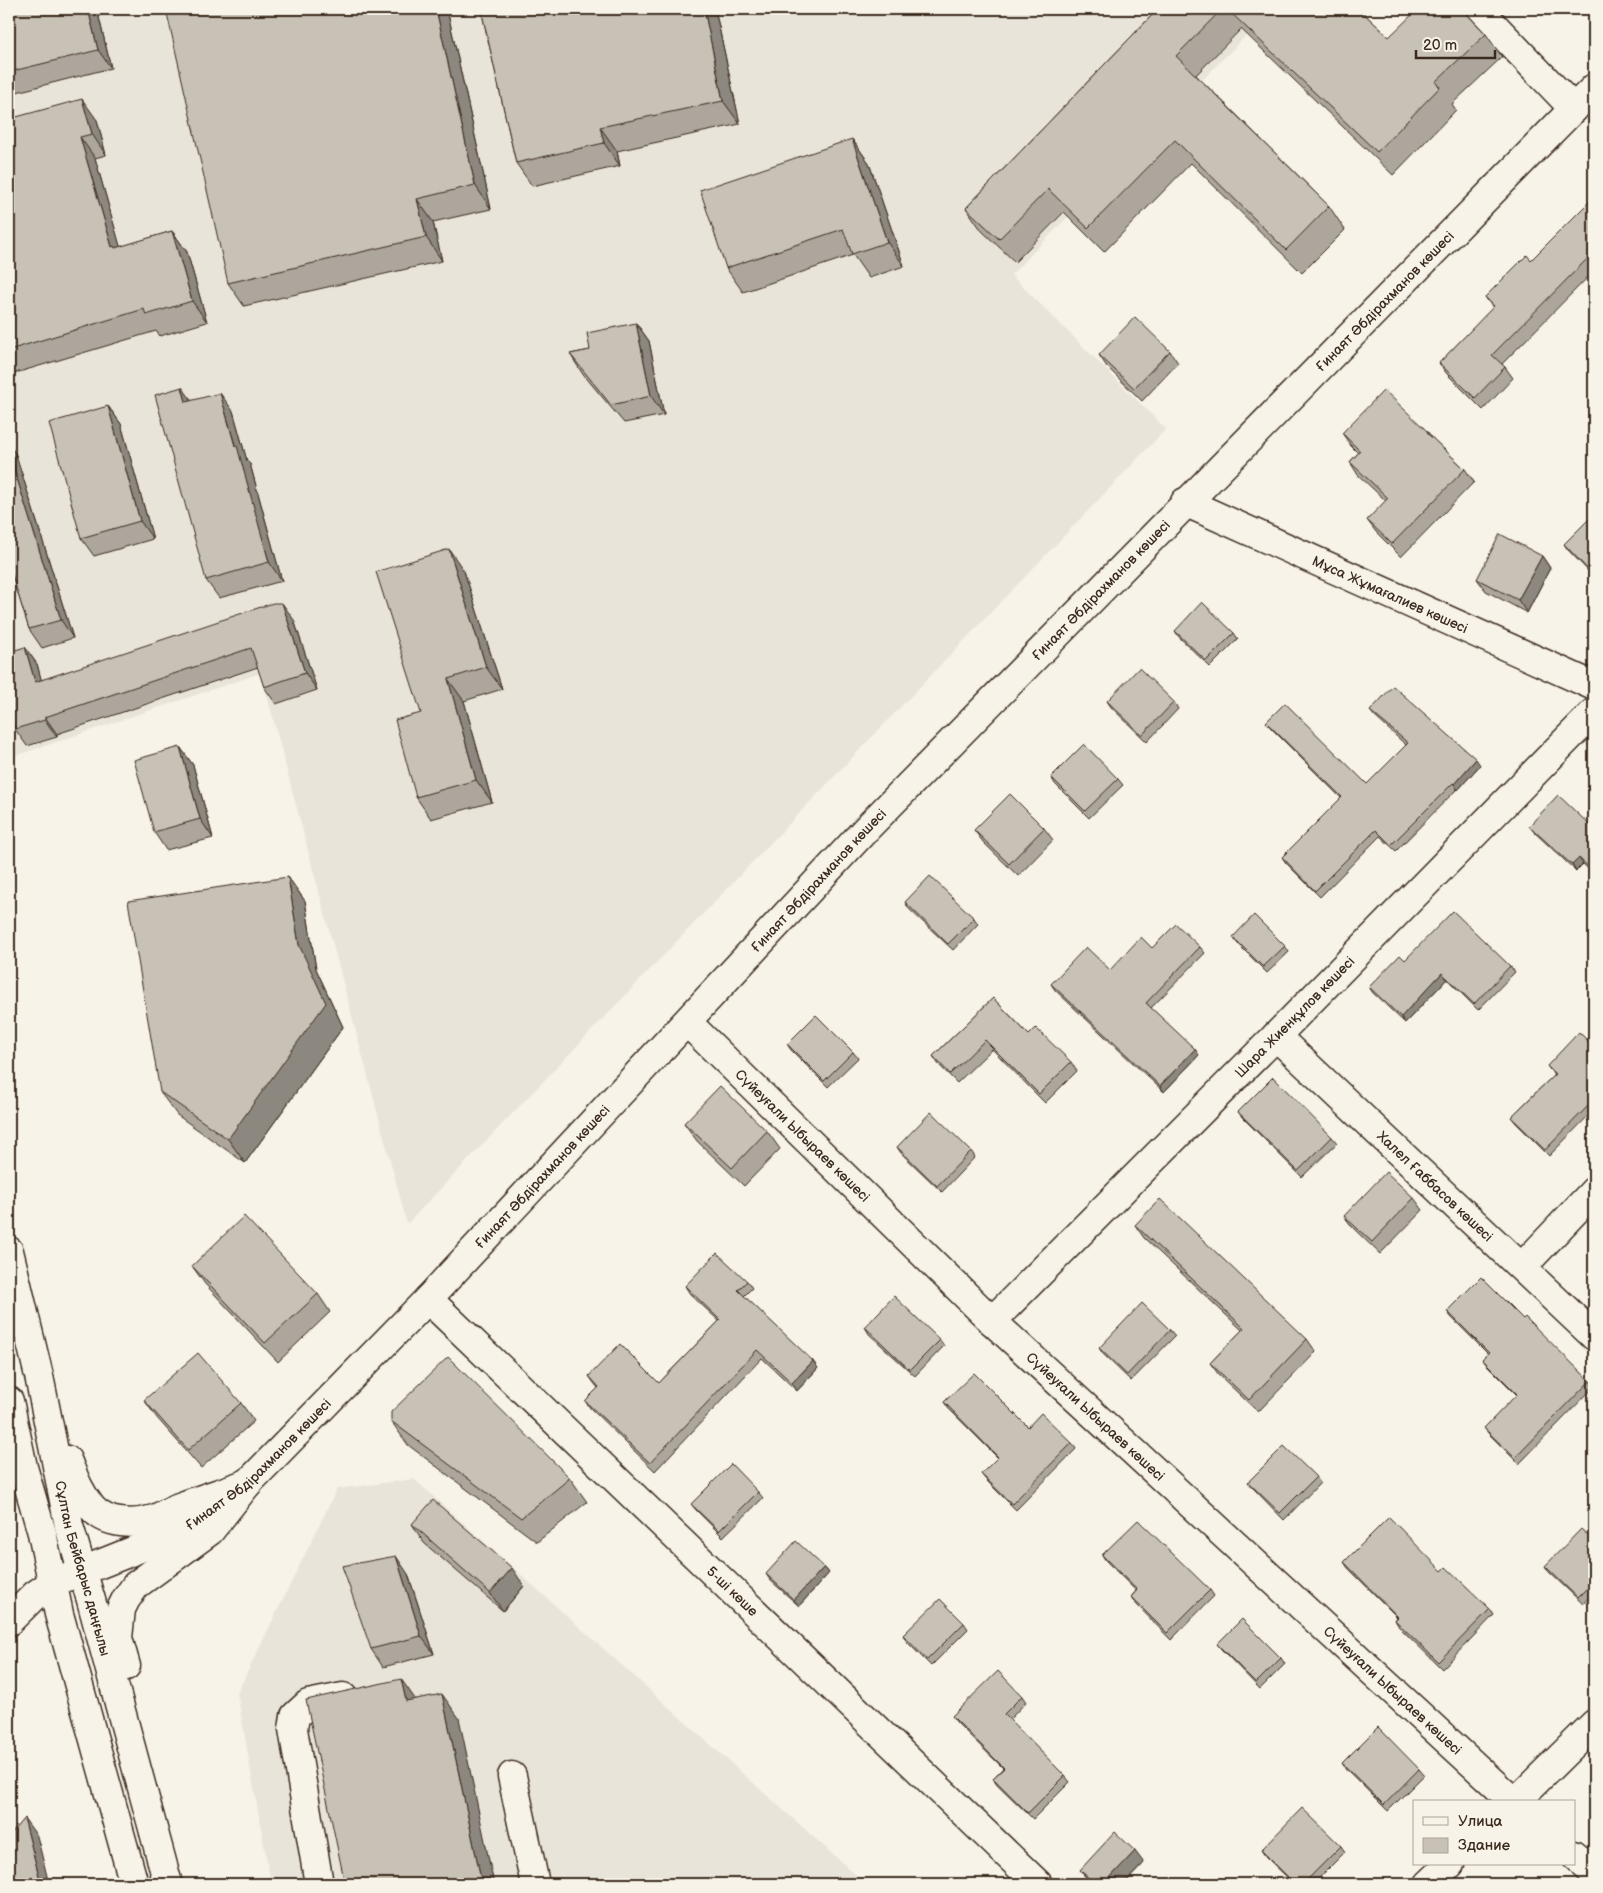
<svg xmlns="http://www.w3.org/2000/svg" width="1603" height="1893" viewBox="0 0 1603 1893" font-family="'Balsamiq Sans',sans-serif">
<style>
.built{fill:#e9e4d9}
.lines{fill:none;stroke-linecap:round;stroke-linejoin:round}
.minor-casing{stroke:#3b2a1e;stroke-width:31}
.major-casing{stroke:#3b2a1e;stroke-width:31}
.minor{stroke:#f7f3e8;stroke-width:28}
.major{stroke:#f7f3e8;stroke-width:28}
.wall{fill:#aca69d;stroke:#3b2a1e}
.shaded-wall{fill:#8c877f;stroke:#3b2a1e}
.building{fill:#c8c1b6;stroke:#3b2a1e}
.labels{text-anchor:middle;stroke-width:5;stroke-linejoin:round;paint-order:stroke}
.street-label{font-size:14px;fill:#3b2a1e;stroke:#f7f3e8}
</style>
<rect width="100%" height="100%" fill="#f7f3e8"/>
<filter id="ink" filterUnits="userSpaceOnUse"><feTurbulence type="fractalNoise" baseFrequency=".02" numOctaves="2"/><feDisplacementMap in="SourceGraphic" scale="10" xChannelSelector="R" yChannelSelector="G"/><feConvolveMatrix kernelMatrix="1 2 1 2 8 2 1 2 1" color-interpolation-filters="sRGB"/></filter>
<g filter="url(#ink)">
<path class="built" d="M9,9H1272L1011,275L1166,429L407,1224L261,673L9,758Z
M414,1479L866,1884H271L237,1693L337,1489Z"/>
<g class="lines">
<g class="minor-casing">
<g id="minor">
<path d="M1478,9L1574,109"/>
<path id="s1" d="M1185,502L1594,686"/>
<path id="s2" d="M687,1022L992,1321L1514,1802"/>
<path id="s3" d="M1276,1036L1594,1336"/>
<path d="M1522,1267L1594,1191"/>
<path id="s4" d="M428,1299L1038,1884"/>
<path id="s5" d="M992,1321L1276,1036L1594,712"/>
<path id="s6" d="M9,1621L35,1595L52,1583L178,1533L248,1483L428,1299L867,828L1594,88"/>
<path d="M512,1776L535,1884"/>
<path d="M1515,1802L1594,1724"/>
<path d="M1574,1855L1594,1873"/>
<path d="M319,1884L293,1729L295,1716L308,1704L343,1697"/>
<path d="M1429,1884L1450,1864"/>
</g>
</g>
<g class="major-casing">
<g id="major">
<path id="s7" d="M9,1251L39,1376L69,1526L91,1600L168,1884"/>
<path d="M9,1401L23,1467L42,1533L59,1614L134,1884"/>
<path d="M67,1460C74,1477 80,1494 92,1508C107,1525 134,1525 154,1519C164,1515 172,1509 182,1506C204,1498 226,1491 248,1483"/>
<path d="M126,1666L118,1638L121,1609L126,1599L136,1585L210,1531L248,1483"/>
</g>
</g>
<use href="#minor" class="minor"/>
<use href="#major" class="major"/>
</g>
<path class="wall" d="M9,9H97L111,68L9,94Z
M447,9L491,209L433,222L442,261L244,306L228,283Z
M481,9H715L740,124L617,151L620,166L532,186L516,163Z
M1158,9H1359L1389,37L1463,9L1486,34L1502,57L1452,104L1456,110L1393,175L1241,29L1196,75L1329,206L1345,230L1302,273L1191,163L1104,252L1064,212L1015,262L982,231L966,208Z
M9,119L97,120L106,155L95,158L120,247L172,231L187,252L207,322L160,336L156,331L9,375Z
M852,139L869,163L904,266L869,278L853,255L743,292L726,268Z
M1594,197V271L1502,364L1505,367L1513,378L1483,410L1447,374L1439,363L1493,308L1485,297L1531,260Z
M636,323L649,341L664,415L624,423L582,373L570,354L590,350Z
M1170,351L1178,363L1142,401L1107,367L1099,355Z
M192,401L233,411L247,461L250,464L282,581L219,598L206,580Z
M108,406L121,424L153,539L94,556L81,538Z
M1428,432L1433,439L1465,469L1474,482L1401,557L1376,532L1367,520L1386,501L1358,475L1350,462L1358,453L1351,446L1342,433Z
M9,444L16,455L73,638L42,648L29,629L9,565Z
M1594,516V577L1568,550L1564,544Z
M1542,556L1550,568L1527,613L1486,591L1477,579Z
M464,571L502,689L464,701L492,802L431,819L416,797L421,713Z
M294,620L317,690L276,704L264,687L258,667L57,734V737L27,746L15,729L37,664L41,680Z
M1175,631L1234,633L1238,639L1210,667L1179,637Z
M1107,701L1174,702L1178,709L1147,742L1111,707Z
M1370,711L1480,765L1458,790L1457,789L1396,851L1380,836L1320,897L1286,863L1282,857L1341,798L1271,728L1266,722L1367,784L1406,745L1375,717Z
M180,747L193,765L213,838L166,850L154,832Z
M1051,777L1118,779L1123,785L1089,818L1055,784Z
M1529,826L1594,829V874L1583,864L1576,871L1534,832Z
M1044,828L1053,840L1018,876L983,842L974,830Z
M288,877L305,901L316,969L343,1027L245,1163L177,1115L160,1092Z
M905,902L974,918L978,924L953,950L909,909Z
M1233,937L1285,946L1289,952L1267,973L1237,943Z
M1200,947L1205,953L1151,1008L1199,1055L1164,1092L1055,990L1051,984L1110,970L1152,948Z
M1405,960L1510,966L1515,972L1478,1010L1447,979L1405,1023L1373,993L1369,987Z
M993,998L1029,1035L1071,1062L1077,1071L1045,1103L992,1049L957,1083L939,1065L933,1056Z
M787,1044L853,1052L858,1058L828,1087L791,1050Z
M1594,1047V1110L1549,1156L1516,1123L1511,1117L1554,1075L1547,1066Z
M1238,1112L1332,1137L1337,1143L1302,1177L1243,1118Z
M684,1123L767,1131L780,1149L744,1186L697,1141Z
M897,1147L971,1151L975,1157L942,1192L901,1153Z
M1414,1198L1423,1210L1380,1254L1353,1228L1344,1216Z
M1135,1225L1307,1339L1316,1352L1258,1412L1219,1375L1210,1363L1242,1330L1144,1238Z
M192,1266L318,1294L330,1312L278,1362L205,1284Z
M747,1281L752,1288L744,1296L818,1368L797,1391L762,1358L655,1471L590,1408L585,1401L598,1388L594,1383L589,1376L659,1383L719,1321L690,1294L685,1286Z
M1447,1311L1523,1319L1590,1381L1594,1387L1519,1464L1489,1434L1484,1428L1517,1395L1487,1365L1482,1359L1488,1354L1451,1317Z
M865,1327L940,1340L944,1346L915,1376L869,1334Z
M1170,1330L1175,1336L1131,1381L1103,1354L1099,1348Z
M144,1400L241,1403L254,1421L201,1468L157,1418Z
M944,1402L1028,1427L1072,1443L1076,1449L1016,1510L986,1480L981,1474L998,1458L948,1408Z
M391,1421L570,1478L587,1502L537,1542L408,1445Z
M1316,1477L1320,1483L1284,1520L1253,1488L1248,1482Z
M758,1492L763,1498L723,1537L696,1510L691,1504Z
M412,1524L524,1586L503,1611L424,1543Z
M1594,1541V1592L1583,1604L1549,1572L1545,1566Z
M1102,1555L1210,1590L1214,1596L1171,1640L1135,1603L1131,1597L1136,1591L1106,1561Z
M1344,1562L1442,1571L1490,1609L1494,1615L1442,1669L1399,1627L1395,1620L1397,1617L1348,1568Z
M824,1567L829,1573L799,1606L770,1580L766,1574Z
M408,1574L434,1654L383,1667L371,1649Z
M964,1623L968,1629L931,1666L907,1642L903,1635Z
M1217,1644L1281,1658L1285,1664L1260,1689L1222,1650Z
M1022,1696L1026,1702L1009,1720L1065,1776L1070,1782L1033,1819L997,1784L993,1778L1003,1768L957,1723L952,1716Z
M1342,1763L1419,1769L1424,1775L1388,1811L1346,1769Z
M1341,1846L1345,1852L1313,1884H1294L1265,1856L1261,1850Z
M1144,1863L1124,1884H1091L1080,1870Z"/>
<path class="shaded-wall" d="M88,9H97L111,68L98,50Z
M436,9H447L491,209L475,185Z
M704,9H715L740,124L723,101Z
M82,99L97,120L106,155L92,134Z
M600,127L617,151L620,166L604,143Z
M80,137L95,158L124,260L112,247Z
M852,139L869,163L904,266L887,242Z
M417,199L433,222L442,261L426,237Z
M172,231L187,252L207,322L192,301Z
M636,323L649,341L664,415L651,396Z
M182,387L195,405L186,402Z
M220,393L233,411L247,461L250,464L282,581L269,562Z
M108,406L121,424L153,539L140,521Z
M9,444L16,455L73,638L61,620L9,453Z
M449,549L464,571L502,689L486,667Z
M1542,556L1550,568L1527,613L1518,600Z
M282,603L294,620L317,690L305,673Z
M25,647L37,664L47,700L35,682Z
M448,679L464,701L492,802L476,780Z
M45,717L57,734V737L45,720Z
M180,747L193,765L213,838L200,819Z
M1476,759L1480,765L1458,790L1454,784Z
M1579,858L1583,864L1576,871L1572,865Z
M288,877L305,901L316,969L343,1027L245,1163L228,1139L299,945Z
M1442,973L1447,979L1405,1023L1401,1017Z
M1195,1049L1199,1055L1164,1092L1160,1086Z
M813,1361L818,1368L797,1391L792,1383Z
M396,1556L408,1574L434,1654L421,1636Z
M824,1567L829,1573L799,1606L794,1600Z
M512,1568L524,1586L503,1611L490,1593Z
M401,1679L418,1703L406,1701Z
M442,1694L459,1718L494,1884H482Z
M24,1818L37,1836L49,1884H41Z
M1135,1851L1144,1863L1124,1884H1104Z"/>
<path class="building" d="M9,9H88L98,50L9,72Z
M166,9H436L475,185L417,199L426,237L228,283Z
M481,9H704L723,101L600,127L604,143L516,163Z
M1158,9H1222L1176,56L1329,206L1286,250L1175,140L1088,228L1048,189L999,239L966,208Z
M1227,9H1359L1389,37L1418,9H1462L1486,34L1435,82L1440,87L1377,152Z
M82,99L92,134L80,137L112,247L114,246L115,248L172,231L192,301L146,315L144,309L9,350V119Z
M852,139L887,242L852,254L843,229L726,268L700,190Z
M1594,197V252L1492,355L1505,367L1475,398L1439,363L1494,306L1485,297L1527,255L1531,260Z
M1135,317L1170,351L1134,388L1099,355Z
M636,323L651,396L611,405L570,354L590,350L587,333Z
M182,387L186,402L220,393L235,446H237L269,562L206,580L155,395Z
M1384,390L1428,432L1427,433L1465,469L1392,544L1367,520L1388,498L1350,462L1360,451L1342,433Z
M108,406L140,521L81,538L49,423Z
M9,453L61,620L29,629L9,565Z
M1593,515L1594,516V576L1564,544Z
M1500,534L1542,556L1518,600L1477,579Z
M449,549L486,667L448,679L476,780L416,797L395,720L421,713L376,572Z
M1202,602L1234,633L1206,661L1175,631Z
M273,603H282L305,673L264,687L251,648L45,717V720L15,729L9,707V652L25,647L35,682Z
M1139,668L1174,702L1142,735L1107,701Z
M1393,686L1476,759L1454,784L1453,783L1391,845L1376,830L1315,891L1282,857L1342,797L1266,722L1285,703L1367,784L1408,743L1370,711Z
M1084,744L1118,779L1085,811L1051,777Z
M180,747L200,819L154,832L134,760Z
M1010,794L1044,828L1009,864L974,830Z
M1558,795L1594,829V872L1579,858L1572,865L1529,826Z
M930,876L974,918L948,944L905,902Z
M288,877L299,945L326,1003L228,1139L160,1092L128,901Z
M1453,911L1510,966L1474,1004L1442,973L1401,1017L1369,987L1400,955L1405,960Z
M1254,915L1285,946L1263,967L1233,937Z
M1176,924L1200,947L1146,1003L1195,1049L1160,1086L1051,984L1086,947L1110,970L1141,937L1152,948Z
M993,998L1029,1035L1036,1028L1071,1062L1039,1094L985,1040L950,1074L933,1056Z
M816,1015L853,1052L824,1081L787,1044Z
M1579,1032L1594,1047V1100L1545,1150L1511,1117L1555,1074L1547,1066Z
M1273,1077L1332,1137L1298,1171L1238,1112Z
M720,1086L767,1131L732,1168L684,1123Z
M931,1112L971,1151L937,1186L897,1147Z
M1386,1172L1414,1198L1372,1242L1344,1216Z
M1160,1199L1307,1339L1249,1400L1210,1363L1244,1328L1135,1225Z
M244,1216L318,1294L265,1343L192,1266Z
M717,1253L747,1281L738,1290L813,1361L792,1383L757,1350L650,1463L585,1401L599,1387L589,1376L620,1344L659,1383L720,1320L685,1286Z
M1481,1277L1523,1319L1525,1317L1590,1381L1515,1458L1484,1428L1517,1394L1482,1359L1489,1353L1447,1311Z
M894,1296L940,1340L910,1370L865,1327Z
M1142,1303L1170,1330L1127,1375L1099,1348Z
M198,1353L241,1403L188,1450L144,1400Z
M448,1357L570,1478L521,1518L391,1421V1412Z
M974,1373L1028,1427L1041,1413L1072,1443L1012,1504L981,1474L998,1457L944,1402Z
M1284,1446L1316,1477L1280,1513L1248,1482Z
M731,1464L758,1492L719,1531L691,1504Z
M433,1500L512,1568L490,1593L412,1524Z
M1389,1517L1442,1571L1446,1567L1490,1609L1438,1662L1395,1620L1398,1617L1344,1562Z
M1138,1520L1210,1590L1167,1633L1131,1597L1137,1590L1102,1555Z
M1581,1529L1594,1541V1582L1578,1598L1545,1566Z
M796,1541L824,1567L794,1600L766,1574Z
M396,1556L421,1636L371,1649L342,1566Z
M940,1599L964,1623L927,1660L903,1635Z
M1242,1619L1281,1658L1256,1683L1217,1644Z
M998,1671L1022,1696L1004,1714L1065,1776L1028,1813L993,1778L1004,1768L952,1716Z
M401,1679L406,1701L442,1694L482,1884H345L306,1700Z
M1378,1727L1419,1769L1384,1805L1342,1763Z
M1302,1808L1341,1846L1303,1884H1295L1261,1850Z
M24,1818L41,1884H9V1836Z
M1115,1832L1135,1851L1104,1884H1095L1080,1870Z"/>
</g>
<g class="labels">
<g class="street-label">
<text dy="5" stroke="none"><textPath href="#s6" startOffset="1919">Ғинаят Әбдірахманов көшесі</textPath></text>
<text dy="5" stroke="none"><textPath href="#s6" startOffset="1514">Ғинаят Әбдірахманов көшесі</textPath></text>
<text dy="5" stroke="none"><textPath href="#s1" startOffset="225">Мұса Жұмағалиев көшесі</textPath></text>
<text dy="5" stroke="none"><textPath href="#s6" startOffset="1109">Ғинаят Әбдірахманов көшесі</textPath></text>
<text dy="5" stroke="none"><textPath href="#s5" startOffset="429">Шара Жиенқұлов көшесі</textPath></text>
<text dy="5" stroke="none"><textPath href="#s2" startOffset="162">Сүйеуғали Ыбыраев көшесi</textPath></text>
<text dy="5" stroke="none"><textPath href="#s6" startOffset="704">Ғинаят Әбдірахманов көшесі</textPath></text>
<text dy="5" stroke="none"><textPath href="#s3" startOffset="219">Халел Ғаббасов көшесі</textPath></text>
<text dy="5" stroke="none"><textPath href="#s2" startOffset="568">Сүйеуғали Ыбыраев көшесi</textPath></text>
<text dy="5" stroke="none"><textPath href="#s6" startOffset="299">Ғинаят Әбдірахманов көшесі</textPath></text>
<text dy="5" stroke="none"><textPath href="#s7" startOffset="326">Сұлтан Бейбарыс даңғылы</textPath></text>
<text dy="5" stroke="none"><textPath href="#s4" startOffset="422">5-шi көше</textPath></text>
<text dy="5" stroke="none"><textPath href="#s2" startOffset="972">Сүйеуғали Ыбыраев көшесi</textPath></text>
</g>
</g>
<rect width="1603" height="1893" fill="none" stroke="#f7f3e8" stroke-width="30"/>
<rect x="15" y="15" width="1573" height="1863" fill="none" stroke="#3b2a1e" stroke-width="2" filter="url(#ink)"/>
<rect x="1413" y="1800" width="162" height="65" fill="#f7f3e8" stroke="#aca397"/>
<rect x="1423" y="1817" width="25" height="8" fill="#f7f3e8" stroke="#aca397"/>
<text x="1458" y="1826" font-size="15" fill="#3b2a1e">Улица</text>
<rect x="1423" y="1838" width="25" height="15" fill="#c8c1b6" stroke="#aca397"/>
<text x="1458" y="1850" font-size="15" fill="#3b2a1e">Здание</text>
<path d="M1416 50v8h79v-8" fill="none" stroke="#3b2a1e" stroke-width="2.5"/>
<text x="1423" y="50" font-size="15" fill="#3b2a1e" stroke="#f7f3e8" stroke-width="4" paint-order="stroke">20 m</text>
</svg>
